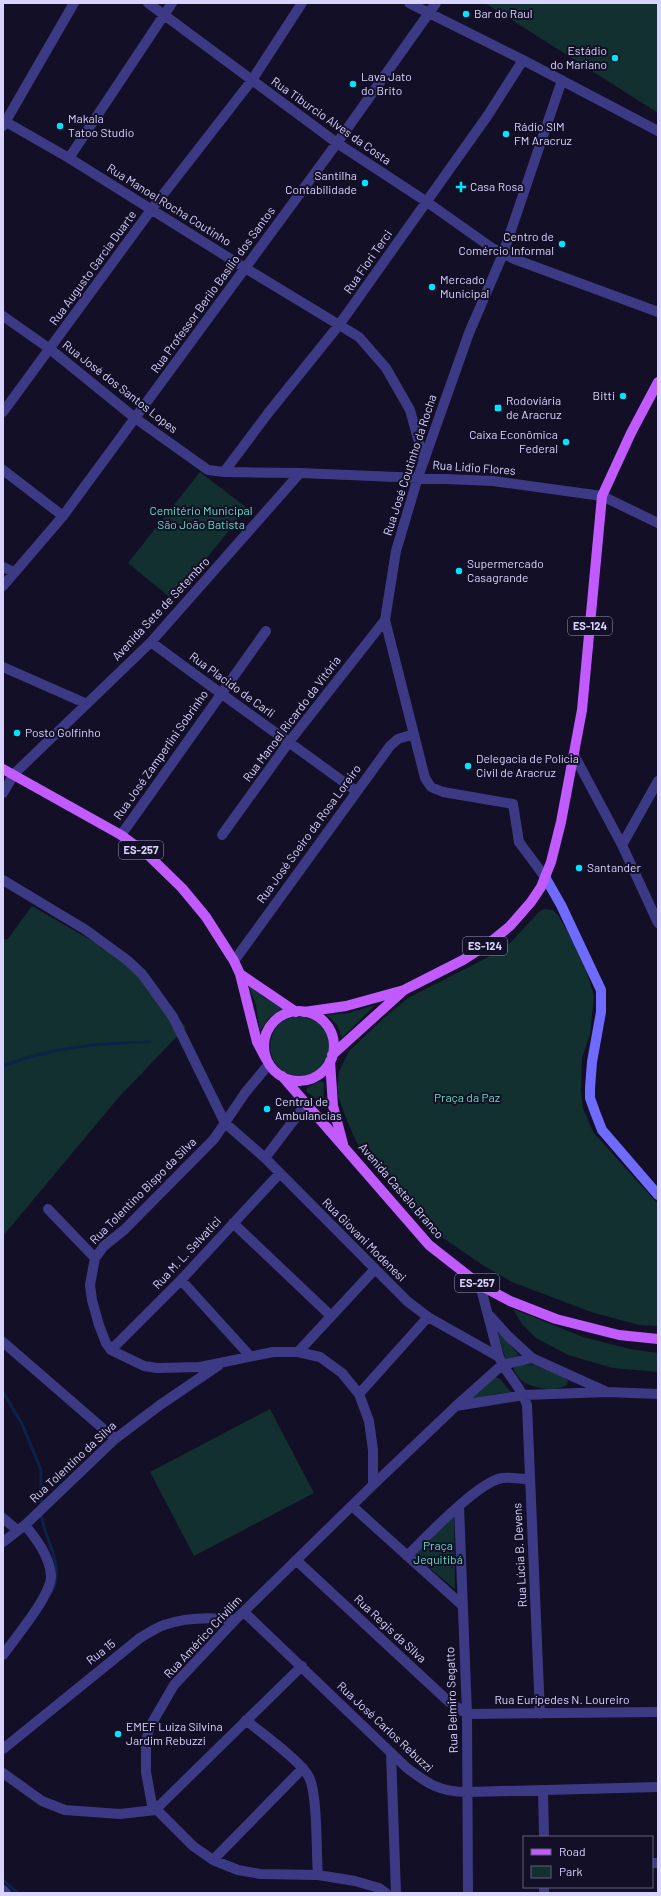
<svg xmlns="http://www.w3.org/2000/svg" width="661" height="1896" viewBox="0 0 661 1896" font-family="Barlow,sans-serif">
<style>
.green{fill:#12302f}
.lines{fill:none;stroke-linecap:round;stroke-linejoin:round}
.stream{stroke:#0c2248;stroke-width:3}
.street{stroke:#3d3a85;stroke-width:10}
.secondary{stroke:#6f6bff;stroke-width:10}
.primary{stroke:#c25bff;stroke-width:10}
.poi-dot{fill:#00e5ff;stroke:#130f26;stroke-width:1.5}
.labels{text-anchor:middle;stroke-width:4;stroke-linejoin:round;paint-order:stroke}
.shield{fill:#130f26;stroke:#9e99be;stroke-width:1}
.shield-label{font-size:11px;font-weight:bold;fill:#d9d4ff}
.poi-label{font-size:12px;fill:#d9d4ff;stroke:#130f26;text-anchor:start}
.street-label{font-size:12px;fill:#d9d4ff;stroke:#130f26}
.park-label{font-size:12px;fill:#5fe0c0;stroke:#130f26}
</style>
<rect width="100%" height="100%" fill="#130f26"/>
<path class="green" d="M485,3H658V113Z
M200,472L247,508L173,600L128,563Z
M32,906L120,957L186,1027L119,1097L3,1236V938L7,940Z
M544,909L553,910L558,915L582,957L594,996L590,1034L582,1058L581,1091L583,1108L593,1132L658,1204V1326L639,1325L591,1312L512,1282L484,1266L433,1231L408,1207L368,1159L356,1141L346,1118L338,1096V1083L339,1072L349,1051L385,1017L408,998L498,952L510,943L540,911Z
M246,979L264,997L284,1008L269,1018L260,1031L256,1005Z
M375,1005L342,1038L337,1025L327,1015L349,1013Z
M270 1046a30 30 0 1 1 60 0a30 30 0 1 1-60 0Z
M321,1081L324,1083L323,1105L306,1091L307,1088Z
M513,1309L583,1337L630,1349L658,1353V1372L613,1368L568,1355L536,1338L522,1324Z
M498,1334H501L519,1355L506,1360Z
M524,1364L535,1365L565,1378L568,1381L567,1385C556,1392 537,1389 525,1383C521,1381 517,1375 514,1371V1367Z
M494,1377L499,1378L511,1392L496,1394L471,1400L472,1395Z
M270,1409L314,1493L194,1556L150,1472Z
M454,1516L455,1589L412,1554Z"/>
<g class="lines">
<path class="stream" d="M3,1066C52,1047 99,1043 150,1042
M3,1392L22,1424L41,1470V1507
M41,1513C44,1541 67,1566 51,1593
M3,1880L18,1893"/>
<path class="street" d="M148,3L337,143L427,202L492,248L514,259L658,312
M409,3L523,60L658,131
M6,122L69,158L245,268L359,337L386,368L410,410L424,461
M3,126L74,3
M69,158L172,3
M3,316L50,349L135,418L208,470L224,472L300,473L493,481L602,496L658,523
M3,412L151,210L252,80L302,3
M3,470L63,516
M224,472L269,412L339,325L488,115L523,60
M3,567L14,572
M3,586L63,516L337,143L436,3
M151,642C219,693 288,741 356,791
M3,667L87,704
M574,755L622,845L658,923
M3,793L14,774L151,642L300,473
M121,835L266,631
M222,835L289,742L385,620
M622,845L658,781
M545,877L519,842L513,804L443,792L431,787L425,778L385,620L396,551L418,477L469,333L503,254L562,80
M3,880L86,930L127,960L142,974L173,1017L225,1123L265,1158L407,1301L428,1317L499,1357
M234,961L390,746L398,739L414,734
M269,1064L245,1093L214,1139L124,1230L104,1246L95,1258L90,1285L92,1300L99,1325L106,1343L111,1350L144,1366L157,1368L200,1367L273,1352H298L320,1357L342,1373L359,1394L369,1421L373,1450V1485
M265,1158L306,1104
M48,1209L95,1258
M233,1223L330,1315
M181,1280L250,1356
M480,1285L499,1357C506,1374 521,1386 527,1405L540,1714
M490,1316L509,1337L532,1358L605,1391
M3,1342L115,1439
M111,1350L181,1280L280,1173
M298,1352L375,1269
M359,1394L428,1317
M456,1406L524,1395L607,1392L658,1394
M352,1506L462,1605
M459,1506L467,1714L468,1893
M3,1518L17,1530
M3,1542L25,1525L115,1439L160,1405L219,1365
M407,1556C426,1537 478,1482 502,1478C511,1477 521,1479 529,1479
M296,1560L448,1701L467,1714L658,1712
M244,1612L407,1768C428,1784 440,1792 467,1792L658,1787
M3,1655C15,1638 51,1596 51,1576C50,1557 37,1540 25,1525
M246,1720C261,1733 301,1761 309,1777C318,1795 316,1853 318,1875
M3,1749L140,1638C148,1633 156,1628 164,1625C187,1617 211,1617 235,1620
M391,1753L396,1893
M3,1773L42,1801L65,1810L120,1814L155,1810L302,1666
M543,1790L544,1837
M213,1860L303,1768
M652,1863H658
M3,1890L6,1893
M386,1893L379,1888L355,1881L318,1875L260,1874L238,1870L213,1860L193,1846L152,1805L146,1772V1743L149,1728L174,1685L235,1620L373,1485L456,1406L502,1365L532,1358
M544,1893V1887"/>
<path class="secondary" d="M545,877L561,905L601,990V1012L592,1062L590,1088V1098L595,1112L602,1130L658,1195"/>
<path class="primary" d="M3,769L121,835L148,855L182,888L206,917L234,961L240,974L257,1042L266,1059
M240,974L296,1012
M264 1046a35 35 0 1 1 70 0a35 35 0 1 1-70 0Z
M304,1012L346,1006L404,990L463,960L488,944L510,926L531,902L541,887L551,862L561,822L582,710L602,496L631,433L658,382
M332,1055L404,990
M330,1061L333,1106L343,1144
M282,1076L429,1245L480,1285L510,1301L556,1319L619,1335L658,1339"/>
</g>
<g class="poi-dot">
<circle cx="466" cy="14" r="4"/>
<circle cx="615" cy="58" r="4"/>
<circle cx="353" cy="84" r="4"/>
<circle cx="60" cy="126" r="4"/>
<circle cx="506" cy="134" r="4"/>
<circle cx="365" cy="183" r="4"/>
<path d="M459 181h4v4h4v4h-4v4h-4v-4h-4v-4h4z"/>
<circle cx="562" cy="244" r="4"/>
<circle cx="432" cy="287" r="4"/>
<circle cx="623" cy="396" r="4"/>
<rect x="494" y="404" width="8" height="8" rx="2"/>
<circle cx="566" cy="442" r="4"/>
<circle cx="459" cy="571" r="4"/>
<circle cx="17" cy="733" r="4"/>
<circle cx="468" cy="766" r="4"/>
<circle cx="579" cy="868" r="4"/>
<circle cx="267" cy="1109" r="4"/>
<circle cx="118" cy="1734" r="4"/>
</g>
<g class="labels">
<g class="shield">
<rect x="568" y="617" width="44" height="18" rx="3"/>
<rect x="119" y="841" width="44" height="18" rx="3"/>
<rect x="463" y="937" width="44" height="18" rx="3"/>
<rect x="455" y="1274" width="44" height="18" rx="3"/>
</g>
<g class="shield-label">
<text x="590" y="630">ES-124</text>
<text x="141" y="854">ES-257</text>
<text x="485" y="950">ES-124</text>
<text x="477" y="1287">ES-257</text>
</g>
<g class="poi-label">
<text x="474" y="18">Bar do Raul</text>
<text x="607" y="55" text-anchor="end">Estádio<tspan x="607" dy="14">do Mariano</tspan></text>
<text x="361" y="81">Lava Jato<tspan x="361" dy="14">do Brito</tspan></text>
<text x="68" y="123">Makala<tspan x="68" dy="14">Tatoo Studio</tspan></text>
<text x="514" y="131">Rádio SIM<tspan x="514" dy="14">FM Aracruz</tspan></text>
<text x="357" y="180" text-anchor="end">Santilha<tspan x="357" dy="14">Contabilidade</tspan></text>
<text x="470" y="191">Casa Rosa</text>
<text x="554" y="241" text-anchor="end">Centro de<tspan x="554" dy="14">Comércio Informal</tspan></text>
<text x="440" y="284">Mercado<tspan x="440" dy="14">Municipal</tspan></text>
<text x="615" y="400" text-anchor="end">Bitti</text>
<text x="506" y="405">Rodoviária<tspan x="506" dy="14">de Aracruz</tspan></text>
<text x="558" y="439" text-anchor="end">Caixa Econômica<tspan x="558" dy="14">Federal</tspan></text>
<text x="467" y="568">Supermercado<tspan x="467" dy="14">Casagrande</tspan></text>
<text x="25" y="737">Posto Golfinho</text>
<text x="476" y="763">Delegacia de Polícia<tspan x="476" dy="14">Civil de Aracruz</tspan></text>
<text x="587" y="872">Santander</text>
<text x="275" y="1106">Central de<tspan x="275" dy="14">Ambulancias</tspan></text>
<text x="126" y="1731">EMEF Luiza Silvina<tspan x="126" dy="14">Jardim Rebuzzi</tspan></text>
</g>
<g class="street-label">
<text transform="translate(331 121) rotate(35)" y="4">Rua Tiburcio Alves da Costa</text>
<text transform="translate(169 205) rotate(32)" y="4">Rua Manoel Rocha Coutinho</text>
<text transform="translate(368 262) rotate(-55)" y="4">Rua Fiori Terci</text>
<text transform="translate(93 268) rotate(-54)" y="4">Rua Augusto Garcia Duarte</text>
<text transform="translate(213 290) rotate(-54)" y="4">Rua Professor Berilo Basílio dos Santos</text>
<text transform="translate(120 387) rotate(38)" y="4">Rua José dos Santos Lopes</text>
<text transform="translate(410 465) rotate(-72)" y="4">Rua José Coutinho da Rocha</text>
<text transform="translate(474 468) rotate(4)" y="4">Rua Lidio Flores</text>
<text transform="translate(161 609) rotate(-47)" y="4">Avenida Sete de Setembro</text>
<text transform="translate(232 685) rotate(36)" y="4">Rua Placido de Carli</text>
<text transform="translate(292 719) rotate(-53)" y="4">Rua Manoel Ricardo da Vitória</text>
<text transform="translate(161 755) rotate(-55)" y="4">Rua José Zamperlini Sobrinho</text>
<text transform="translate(309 834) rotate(-54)" y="4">Rua José Soeiro da Rosa Loreiro</text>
<text transform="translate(143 1191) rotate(-45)" y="4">Rua Tolentino Bispo da Silva</text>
<text transform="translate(401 1191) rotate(49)" y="4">Avenida Castelo Branco</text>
<text transform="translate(364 1240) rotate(45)" y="4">Rua Giovani Modenesi</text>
<text transform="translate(187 1253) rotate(-47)" y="4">Rua M. L. Selvatici</text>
<text transform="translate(73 1462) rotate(-43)" y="4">Rua Tolentino da Silva</text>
<text transform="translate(520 1555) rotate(-93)" y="4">Rua Lúcia B. Devens</text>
<text transform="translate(390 1629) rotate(43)" y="4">Rua Regis da Silva</text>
<text transform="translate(203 1637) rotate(-47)" y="4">Rua Américo Crivilim</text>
<text transform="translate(101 1652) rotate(-38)" y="4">Rua 15</text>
<text transform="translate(452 1700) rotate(-92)" y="4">Rua Belmiro Segatto</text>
<text x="562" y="1704">Rua Eurípedes N. Loureiro</text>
<text transform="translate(385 1727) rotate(43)" y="4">Rua José Carlos Rebuzzi</text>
</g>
<g class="park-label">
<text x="201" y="515">Cemitério Municipal<tspan x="201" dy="14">São João Batista</tspan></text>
<text x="467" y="1102">Praça da Paz</text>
<text x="438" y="1550">Praça<tspan x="438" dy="14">Jequitibá</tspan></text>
</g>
</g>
<rect width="661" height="1896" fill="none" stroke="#d9d4ff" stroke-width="8"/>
<rect x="523" y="1836" width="130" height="52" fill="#130f26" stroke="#625e7d"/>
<rect x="531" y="1849" width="20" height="6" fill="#c25bff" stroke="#625e7d"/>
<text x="559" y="1856" font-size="12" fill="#d9d4ff">Road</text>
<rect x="531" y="1866" width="20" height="12" fill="#12302f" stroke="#625e7d"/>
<text x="559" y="1876" font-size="12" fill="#d9d4ff">Park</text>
</svg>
